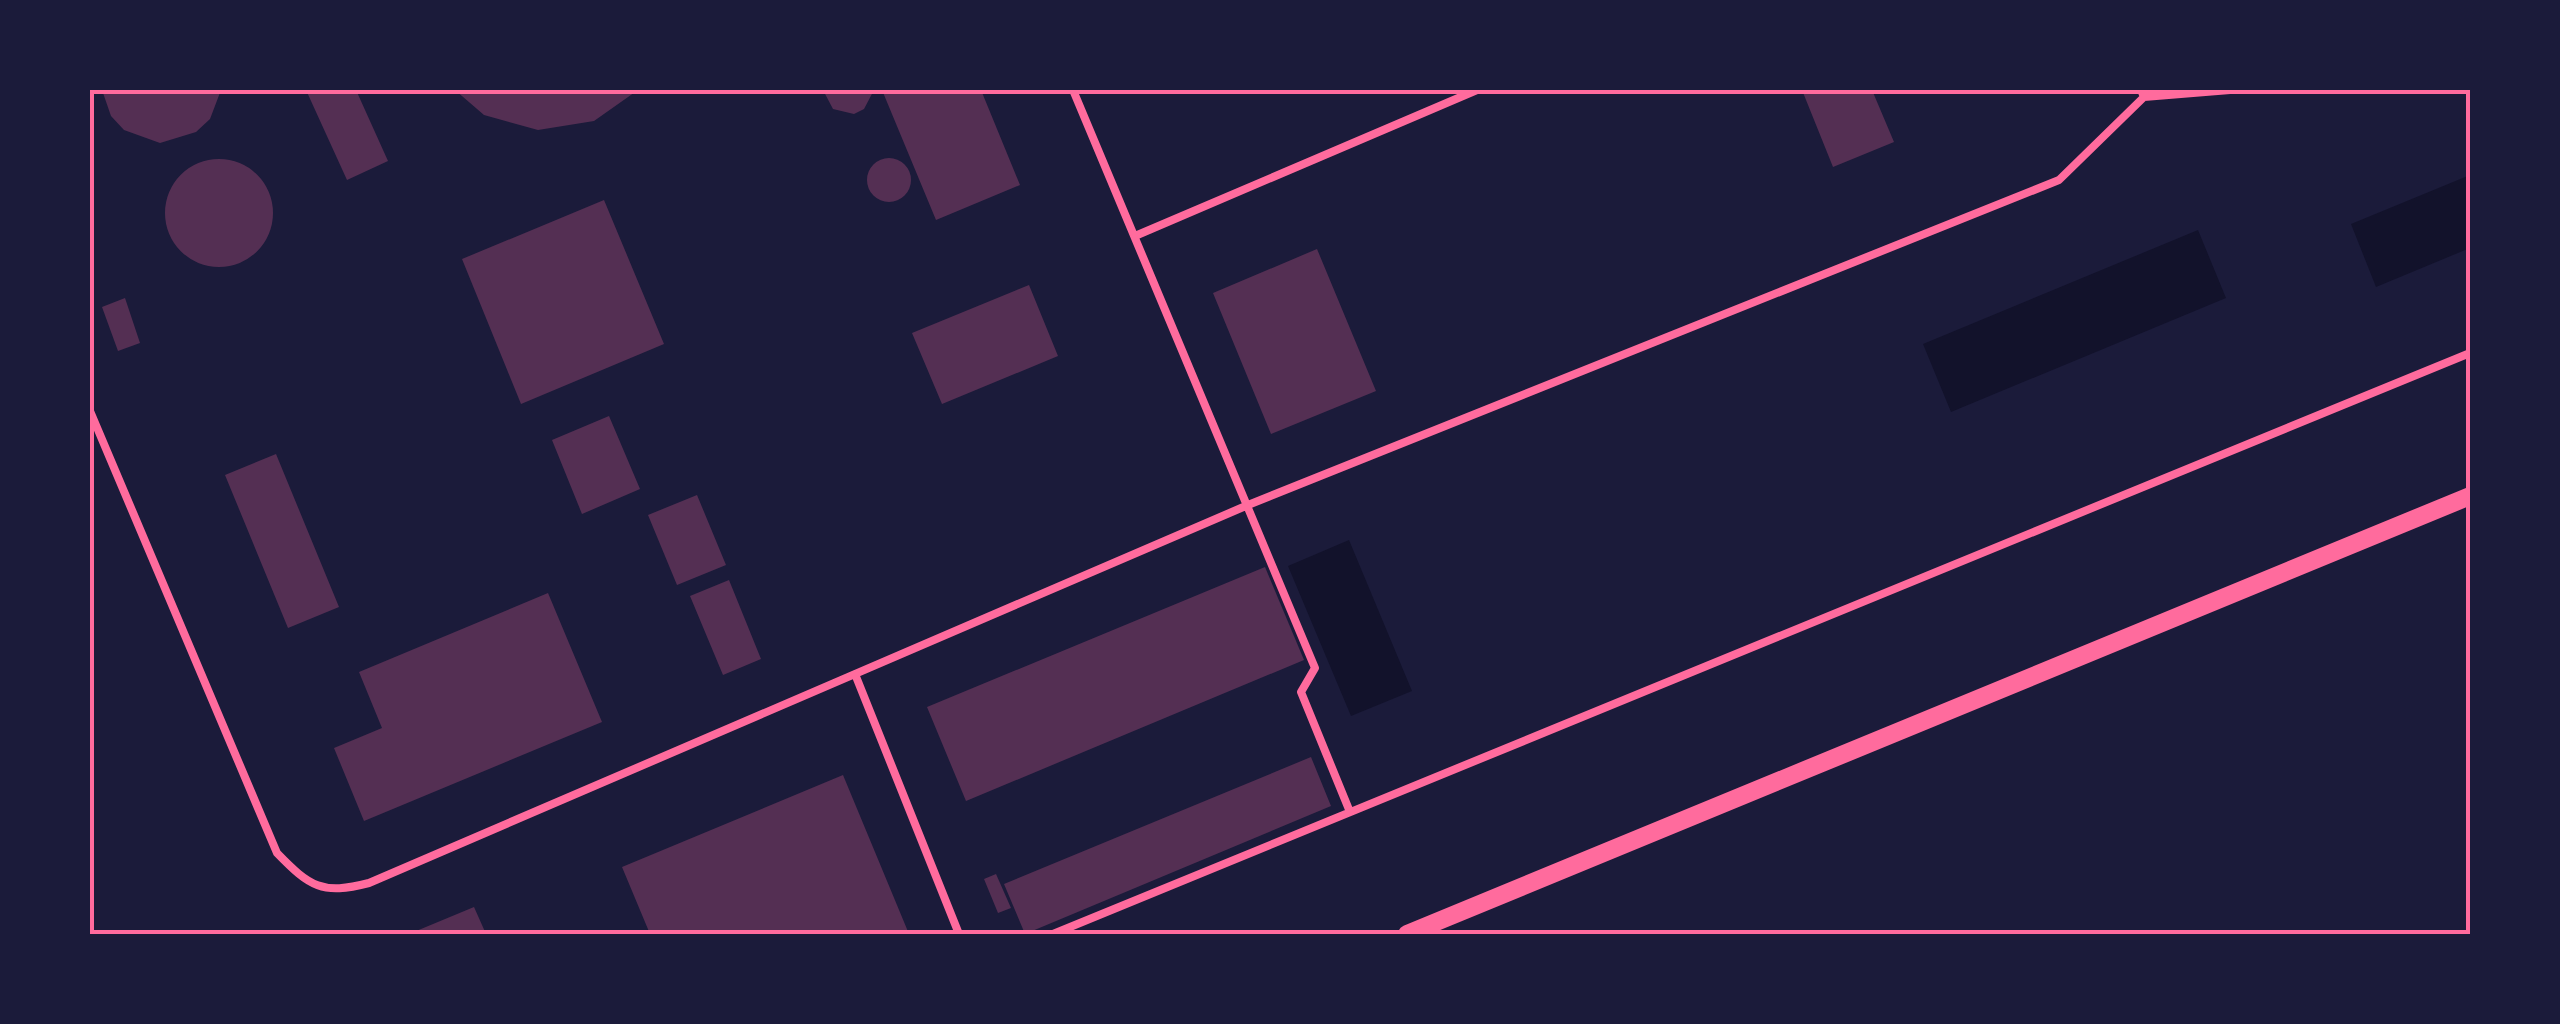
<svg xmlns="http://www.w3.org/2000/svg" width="2560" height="1024" viewBox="0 0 2560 1024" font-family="Roboto,sans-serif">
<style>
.water{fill:#12122b}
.building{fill:#542f53}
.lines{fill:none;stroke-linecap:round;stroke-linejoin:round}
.service{stroke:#ff6b9d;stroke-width:8}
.tertiary{stroke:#ff6b9d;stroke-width:18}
.neatline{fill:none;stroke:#ff6b9d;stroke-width:4}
</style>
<rect width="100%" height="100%" fill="#1b1b3a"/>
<path class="water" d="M2470,175V248L2376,287L2351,224Z
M2198,230L2226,298L1951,412L1923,344Z
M1349,540L1412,691L1351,716L1288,566Z"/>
<path class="building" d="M102,90H221L210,119L196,132L160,143L124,130L111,116Z
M306,90H356L388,161L347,180Z
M455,90H638L594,121L538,130L484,115Z
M823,90H874L864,109L854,114L833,109Z
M882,90H981L1020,185L936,220Z
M1802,90H1872L1894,142L1833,167Z
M867 180a22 22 0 1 1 44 0a22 22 0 1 1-44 0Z
M165 213a54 54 0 1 1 108 0a54 54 0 1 1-108 0Z
M604,200L664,344L521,404L462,259Z
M1317,249L1376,391L1271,434L1213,293Z
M1029,285L1058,356L942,404L912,333Z
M125,298L140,343L118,351L102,307Z
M609,416L640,489L582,514L552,440Z
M276,454L339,607L288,628L225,475Z
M697,495L726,565L677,585L648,515Z
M1265,567L1304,660L966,801L927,707Z
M729,580L761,659L723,675L690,596Z
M548,593L602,722L364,821L334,748L382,728L359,672Z
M1311,757L1331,806L1025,934L1004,884Z
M843,775L909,934H650L622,867Z
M996,874L1011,908L998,913L984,879Z
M474,907L486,934H409Z"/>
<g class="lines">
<path class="service" d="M1073,90L1315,668L1301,692L1350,812
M2141,90L2144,97L2230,90
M1135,236L1477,90
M90,411L277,853C310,887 322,895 369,883L1248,505L2059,180L2144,97
M855,674L959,934
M1053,934L2470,353"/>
<path class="tertiary" d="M1407,934L2470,496"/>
</g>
<rect width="2560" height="1024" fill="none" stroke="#1b1b3a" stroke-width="185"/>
<rect x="92" y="92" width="2376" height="840" class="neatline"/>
</svg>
